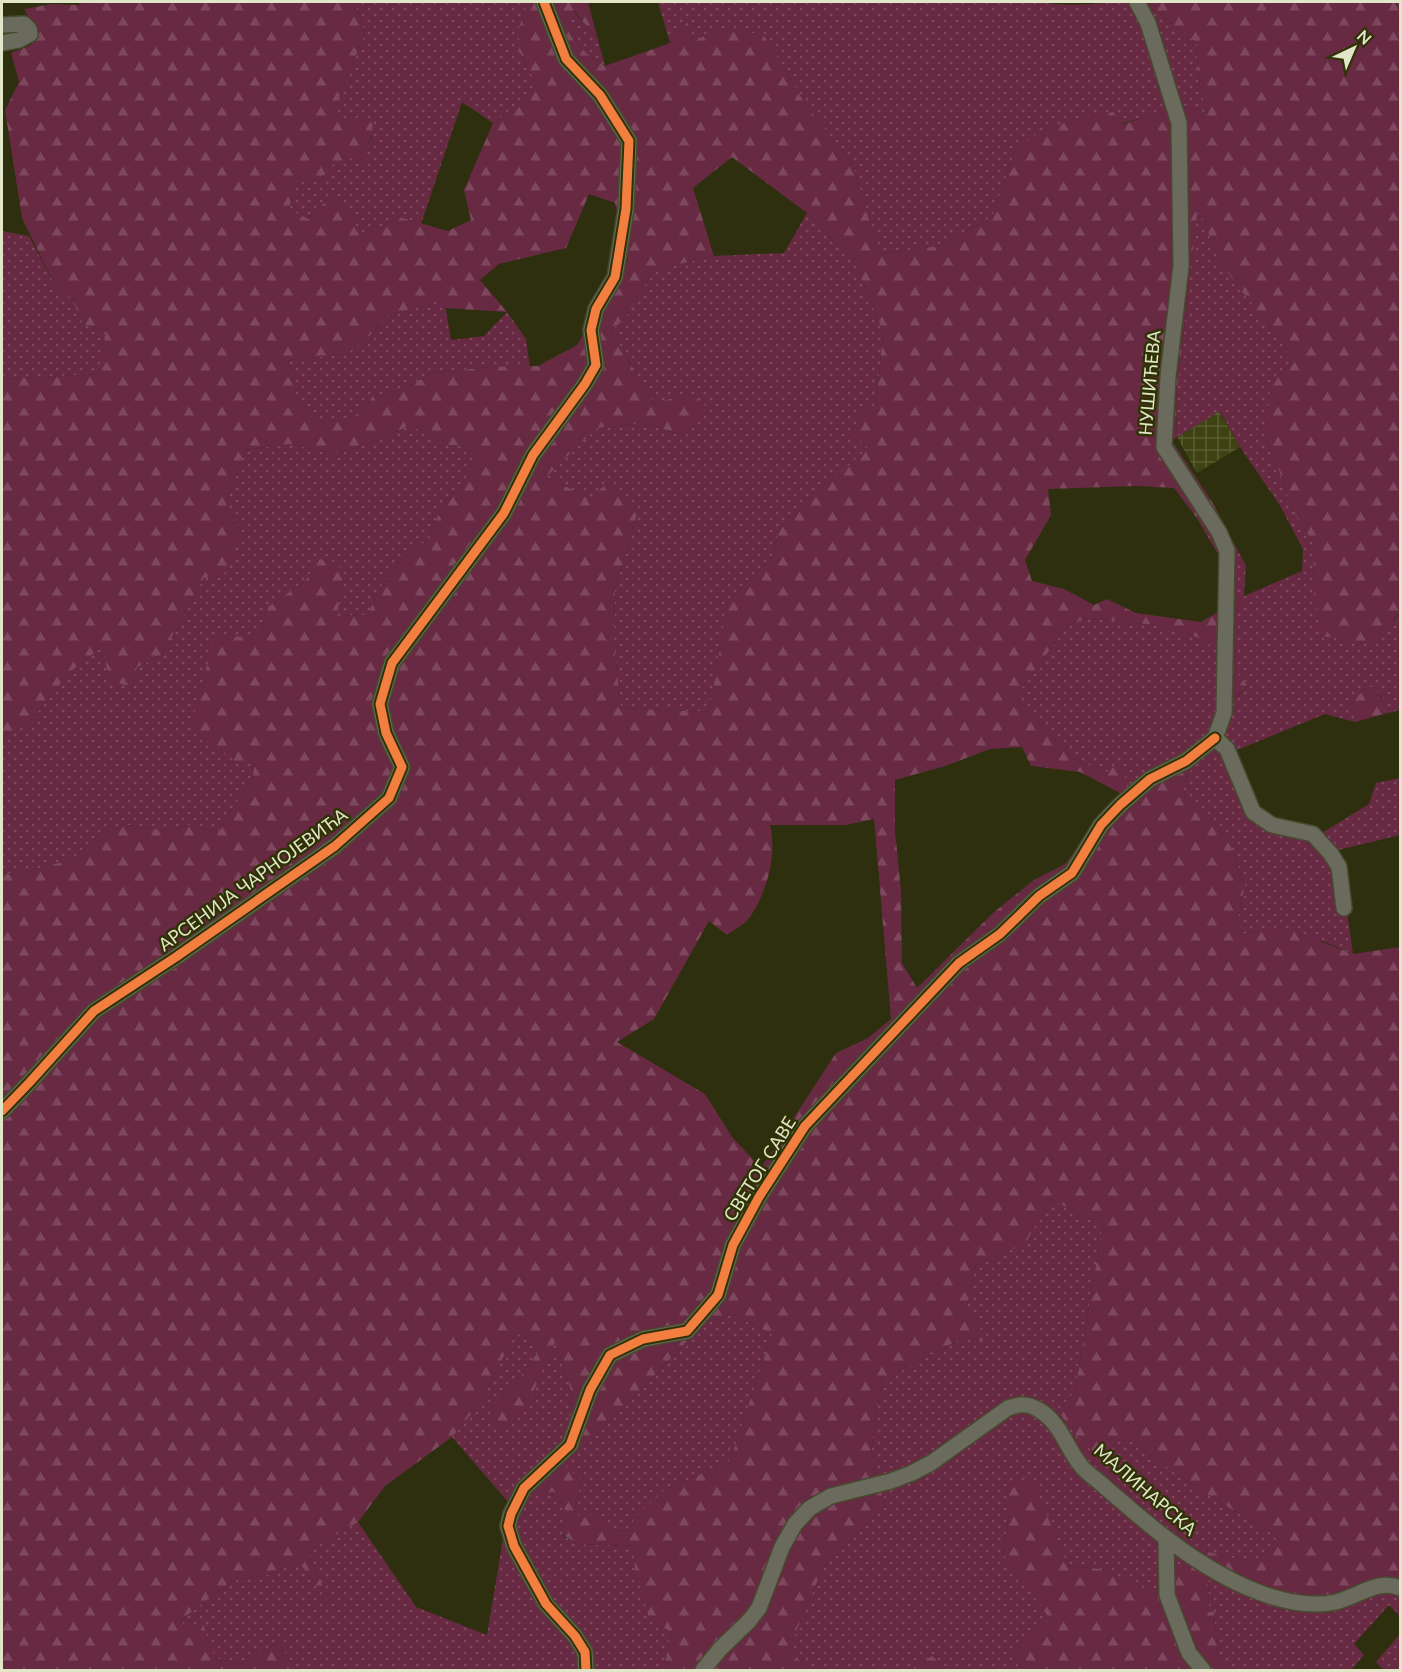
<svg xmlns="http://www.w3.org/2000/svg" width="1402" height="1672" viewBox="0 0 1402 1672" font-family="Lato,sans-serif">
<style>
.industrial{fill:url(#industrial-grid)}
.grass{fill:url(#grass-dots)}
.forest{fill:url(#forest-firs);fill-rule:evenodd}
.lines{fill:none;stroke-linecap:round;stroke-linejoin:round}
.minor-casing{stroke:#474a2e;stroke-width:18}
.minor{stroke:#6a6b5c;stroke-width:15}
.cycleway-casing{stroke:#2f3205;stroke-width:13}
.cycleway{stroke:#f27e40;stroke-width:9}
.labels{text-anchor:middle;stroke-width:5;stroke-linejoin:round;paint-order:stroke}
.street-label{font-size:18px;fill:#e2e6c9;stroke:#2f3205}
</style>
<defs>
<pattern id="industrial-grid" width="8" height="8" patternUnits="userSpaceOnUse" patternTransform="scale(1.5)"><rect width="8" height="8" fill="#3f4212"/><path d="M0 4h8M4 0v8" fill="none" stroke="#5a5d33"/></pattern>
<pattern id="grass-dots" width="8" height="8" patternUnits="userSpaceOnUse" patternTransform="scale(1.5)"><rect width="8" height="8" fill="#682943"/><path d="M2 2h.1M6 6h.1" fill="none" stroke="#7d485d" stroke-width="1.8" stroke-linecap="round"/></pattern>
<pattern id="forest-firs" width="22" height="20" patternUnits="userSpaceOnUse" patternTransform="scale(1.5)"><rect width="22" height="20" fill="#682943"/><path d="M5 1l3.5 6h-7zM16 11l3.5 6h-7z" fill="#7d485d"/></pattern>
</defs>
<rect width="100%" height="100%" fill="#2d2f0e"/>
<path class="industrial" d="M1219,411L1240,447L1197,473L1177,437Z"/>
<path class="grass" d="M357,2H528L519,27V51L540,89L493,123L462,102L421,224L399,217L363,237L329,198L308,219L289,210L295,185L308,178L320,181C324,176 328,169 332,165C348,153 364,159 372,136L351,121L335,116V108L365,33L355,3Z
M658,2H1041C1071,8 1102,2 1133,2L1142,21L1169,110L1014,154L992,217L938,246L879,254L854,167L804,102L763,34L693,43L688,23L670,43Z
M1149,6L1197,43L1198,78L1207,113L1182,105Z
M573,11L598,40L605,66C590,56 575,48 574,29L566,23V17Z
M1198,206L1218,257L1236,285L1264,317L1280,340L1293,362L1279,376L1266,441L1277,465L1292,509L1314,544L1313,585L1394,620L1400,612V710L1384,714V700L1372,687L1364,689L1352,703L1355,722L1325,714L1232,752L1255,805L1275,821L1322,833L1369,804L1376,783L1400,778V835L1338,850L1353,954L1323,941L1260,929L1241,935L1238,920L1245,885L1233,851L1220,828L1186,803L1183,784L1208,741L1183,758L1159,767L1128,787L1105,773L1071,757L1015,697L1068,625L1090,618L1155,625L1197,637L1218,650L1216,691L1237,697L1248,686L1237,673L1233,619L1243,598L1217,613L1222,578L1218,554L1196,517L1214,505L1246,566L1244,596L1302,571L1303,549L1279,504L1240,447L1220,411L1177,437L1176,399Z
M807,213L855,263L883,332L876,405L869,448L779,529L772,558L728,601L709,712L621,708L614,644L615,589L637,514L590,498L546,477L597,428L645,423L684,436L709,409L688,393L654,404L611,331L625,318L654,270L714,256L784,253Z
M2,231L29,236L55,286L72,299L83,324L106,331L99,374L2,379Z
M444,299L451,340L484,336L507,312L526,339L530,367H489L432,373L406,388L372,397C359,422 338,421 313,421L297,400L288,360L346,354L373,333L385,316Z
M406,427L430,431L445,445L470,446L476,460L462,487L441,507L429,539L402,559L382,585L367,615L337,616L320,559L305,581L268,607L259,638L253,776L219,832L191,825L168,831L128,825L99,834L73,859L26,872L2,874V738L28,724L70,672L102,646L133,687L137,667L161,656L204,578L241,531L226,504L245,450L290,444L335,454L371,443Z
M1051,1199L1083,1216L1103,1223L1075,1391L1058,1411L1116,1439L1133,1442L1198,1489L1278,1537L1254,1563L1196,1549L1162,1597L1102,1569L1068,1566L1051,1527L1006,1490L1010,1505L1003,1553L1051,1619L1013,1656L1022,1670H949L932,1656L914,1668L916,1670H808L789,1648L825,1563L885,1507L871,1451L882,1379L965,1337L991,1342L966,1311L976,1265L1024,1244Z
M733,1315L772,1334L730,1461L663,1491L633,1530L608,1531L574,1515L581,1480L510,1502L555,1490L566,1512L562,1535L577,1544L634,1546L635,1569L671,1632L664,1670H297L278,1643L241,1664L215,1658L179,1630L186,1616L232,1581L266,1575L298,1561L331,1604L307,1552L358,1522L416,1607L487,1635L509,1503L452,1437L478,1406L516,1333L543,1345L510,1391L490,1409L503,1429L555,1342L572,1394L569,1414L620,1412L705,1322Z
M1210,1576L1400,1591V1616L1389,1605L1354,1644L1364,1655L1351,1670H1228L1232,1665H1223L1218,1655L1214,1612H1209L1208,1583Z
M1400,1634V1670H1384L1376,1662Z"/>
<path class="forest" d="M84,2H357L355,3L365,33L335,108V116L351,121L362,115L373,121C372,135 371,143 361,153L367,159L362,164L350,158L332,165L320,181L308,179L295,185L289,209L308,219L329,198L342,201L363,237L399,217L448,231L471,220L464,190L493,123L539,89L519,51V27L528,2H588L598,40L574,11L566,17V23L574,29C575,48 590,56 605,66L670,43L688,22L693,43L714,29L763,34L804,102L854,167L879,254L938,246L992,217L1014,154L1036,134L1075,119L1113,112L1123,124L1182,105L1207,113L1198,78L1197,43L1149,6L1147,2H1400V612L1371,643L1321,636L1313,585L1314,544L1292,509L1277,465L1266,441L1270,390L1279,376L1293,362L1280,340L1264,317L1236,285L1218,257L1198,207L1176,399L1177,437L1172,441L1214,505L1196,517L1174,488L1137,486L1048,489L1051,515L1025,560L1032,581L1064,589L1094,605L1107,599L1136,613L1201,622L1244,597L1233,619L1237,673L1248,686L1236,697L1216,691L1218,650L1197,637L1155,625L1090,618L1068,625L1015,697L1071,757L1105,773L1120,763L1129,787L1159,767L1183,758L1209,739L1183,784L1186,803L1204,810L1220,828L1233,851L1245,885L1238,920L1241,935L1260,929L1285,927L1353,954L1400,947V1591L1295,1599L1211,1576L1208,1583L1209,1612H1214L1218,1655L1223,1664L1227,1659L1232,1665L1228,1670H1022L1013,1656L1050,1619L1003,1554L1010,1505L1006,1490L1024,1479L1035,1486L1068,1566L1102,1569L1161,1596L1196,1549L1254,1563L1278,1537L1198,1489L1133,1442L1116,1439L1094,1451L1084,1446L1058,1411L1075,1391L1103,1223L1083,1216L1051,1199L1025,1244L976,1265L966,1311L992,1343L965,1337L882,1379L871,1451L885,1507L825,1563L789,1648L808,1670H664L671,1632L649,1618L635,1569L634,1546L577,1544L562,1534L566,1512L555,1491L509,1503L515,1487L565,1465L581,1480L574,1515L596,1514L608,1531L633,1530V1520L663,1491L730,1461L772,1334L733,1315L705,1322L620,1412L583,1440L569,1414L572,1394L555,1342L524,1413L498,1433L490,1409L510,1391L543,1345L516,1333L478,1406L452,1437L385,1486L358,1522L307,1552L333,1608L298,1561L266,1575L232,1581L186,1616L180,1630L203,1624L215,1658L241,1664L278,1643L297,1670H2V874L26,872L73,859L99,834L128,825L168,831L191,825L219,832L253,776L254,764L236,762L191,726L215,635L259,638L268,607L305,581L320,559L338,563L343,579L337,616L367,615L382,585L402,559L429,539L441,507L462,487L475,460L470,446L445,445L430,431L406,427L371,443L335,454L290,444L245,450L226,504L241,531L225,573L204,578L161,656L137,667L133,687L110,681L102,647L70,672L28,724L2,738V379L98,374L106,331L83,324L72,299L55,286L22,218L5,110L19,82L11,53L31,45L35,29L24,9L52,4L78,5ZM732,157L807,213L855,263L883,332L876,405L861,412L852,433L868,448L779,529L772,558L728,601L709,712L621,708L614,644L615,589L637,514L609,482L590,498L546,477L597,428L645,423L685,436L710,409L688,393L654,404L611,331L625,318L654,270L714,256L693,188ZM589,194L615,203L628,260L577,345L538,366L489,367L432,373L406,388L372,397C359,422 338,421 313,420L297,400L288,360L346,354L373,333L385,316L443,300L445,308L507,312L480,280L499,264L566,248ZM1022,747L1031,766L1080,772L1122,794L1100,818L1065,864L1034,880L994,912L917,988L902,963L901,890L895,831V780L945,766L990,749ZM874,819L891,1019L868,1038L836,1053L761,1168L732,1137L705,1094L617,1042L654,1019L709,921L727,935C735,929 747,923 752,914C768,888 777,854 770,825H846Z
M1372,687L1384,701V714L1355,722L1352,703L1364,689Z
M932,1656L949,1670H916L913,1667Z"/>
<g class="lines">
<g class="minor-casing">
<path id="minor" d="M1137,2L1148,23L1179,123L1181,266L1168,376L1164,447L1219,532L1227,551L1224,713L1215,738L1227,749L1253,812L1272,825L1313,834L1331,854L1339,867L1344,908
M2,25L24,24L29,29L30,34L19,40L2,43
M2,1111L29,1083L94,1011L176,957L335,846L389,798L402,767L386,733L380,704L392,663L504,513L533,455L585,384L596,365L591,330L596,309L615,277L626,209L629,141L600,95L566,59L544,2
M1166,1538L1167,1595L1189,1653L1203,1670
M586,1670L585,1652L575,1636L546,1604L514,1546L508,1526L511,1514L524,1488L570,1445L590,1390L610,1355L643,1339L687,1331L718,1295L733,1245L759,1197L805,1126L959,963L1000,934L1039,896L1072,873L1101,825L1120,805L1150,779L1186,761L1215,738
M703,1670L720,1649L749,1621L759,1608L782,1547L795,1524L810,1508L831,1496L891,1481L912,1473L931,1463L1008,1408C1019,1404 1028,1403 1039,1410C1061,1423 1066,1448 1082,1467C1089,1475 1099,1481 1106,1488C1126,1505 1145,1522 1166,1538C1209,1571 1279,1614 1336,1602C1357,1597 1379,1578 1400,1588"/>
</g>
<use href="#minor" class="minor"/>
<g class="cycleway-casing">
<path id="cycleway" d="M2,1111L29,1083L94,1011L176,957L335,846L389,798L402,767L386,733L380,704L392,663L504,513L533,455L585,384L596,365L591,330L596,309L615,277L626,209L629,141L600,95L566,59L544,2
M586,1670L585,1652L575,1636L546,1604L514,1546L508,1526L511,1514L524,1488L570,1445L590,1390L610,1355L643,1339L687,1331L718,1295L733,1245L759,1197L805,1126L959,963L1000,934L1039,896L1072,873L1101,825L1120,805L1150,779L1186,761L1215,738"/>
</g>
<use href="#cycleway" class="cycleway"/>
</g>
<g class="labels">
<g class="street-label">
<text transform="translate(1150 383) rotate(-85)" y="6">НУШИЋЕВА</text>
<text transform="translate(253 880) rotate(-36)" y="6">АРСЕНИЈА ЧАРНОЈЕВИЋА</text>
<text transform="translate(760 1169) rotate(-58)" y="6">СВЕТОГ САВЕ</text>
<text transform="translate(1145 1490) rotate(41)" y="6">МАЛИНАРСКА</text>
</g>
</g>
<rect width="1402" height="1672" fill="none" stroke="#e2e6c9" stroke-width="6"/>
<g transform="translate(1354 48) rotate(44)" stroke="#2f3205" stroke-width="4.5" paint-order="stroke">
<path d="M0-4.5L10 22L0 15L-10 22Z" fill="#e2e6c9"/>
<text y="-9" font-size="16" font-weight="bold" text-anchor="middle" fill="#e2e6c9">N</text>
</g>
</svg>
